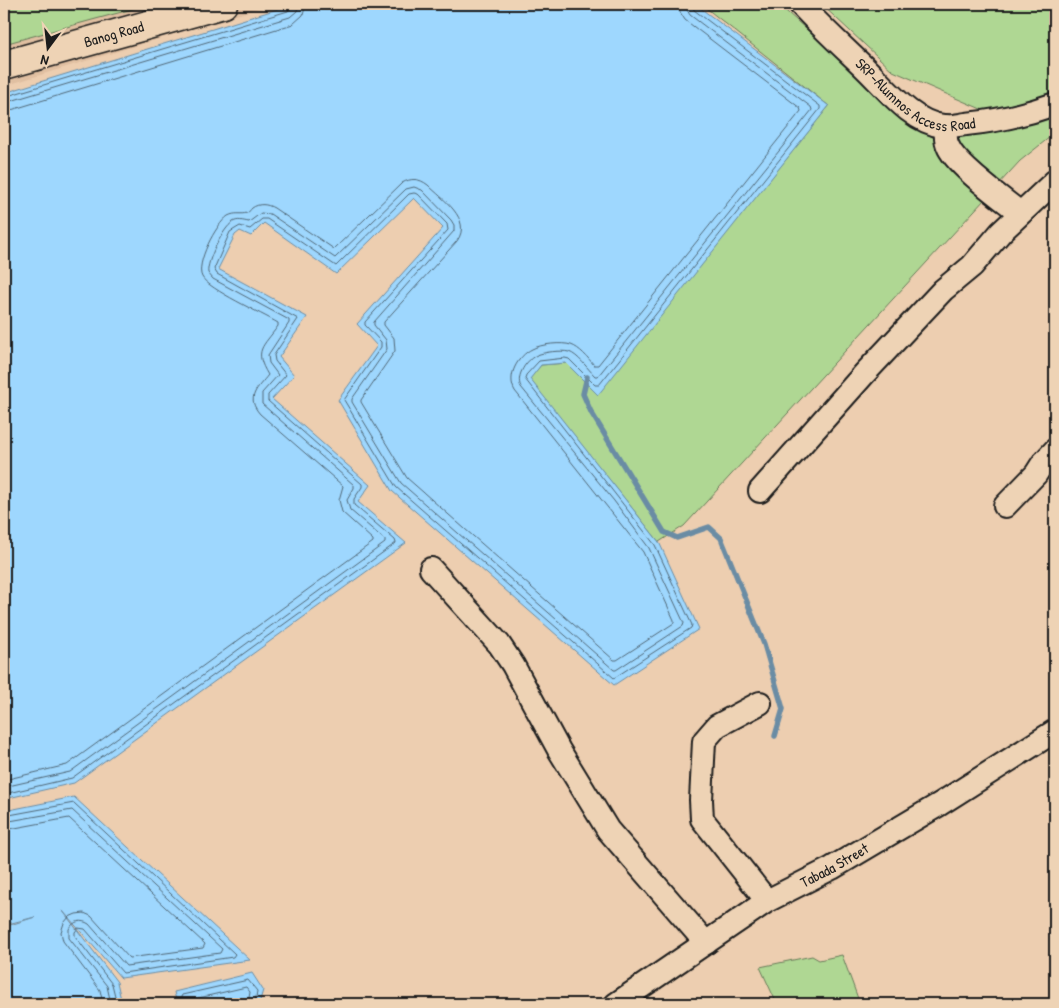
<svg xmlns="http://www.w3.org/2000/svg" width="1059" height="1008" viewBox="0 0 1059 1008" font-family="'Patrick Hand',sans-serif">
<style>
.built{fill:#e0bfa1}
.green{fill:#afd793;stroke:#667a58}
.water{fill:#9ed7fe;stroke:#6a8ca4}
.lines{fill:none;stroke-linecap:round;stroke-linejoin:round}
.shore{stroke:#506776;stroke-width:1}
.stream{stroke:#6a8ca4;stroke-width:5.5}
.street-casing{stroke:#1c1c1c;stroke-width:26}
.secondary-casing{stroke:#1c1c1c;stroke-width:31}
.street{stroke:#eed3b5;stroke-width:22}
.secondary{stroke:#eed3b5;stroke-width:28}
.labels{text-anchor:middle;stroke-width:4;stroke-linejoin:round;paint-order:stroke}
.street-label{font-size:15px;fill:#1c1c1c;stroke:#eed3b5}
</style>
<rect width="100%" height="100%" fill="#edceb0"/>
<filter id="ink" filterUnits="userSpaceOnUse"><feTurbulence type="fractalNoise" baseFrequency=".02" numOctaves="2"/><feDisplacementMap in="SourceGraphic" scale="10" xChannelSelector="R" yChannelSelector="G"/><feConvolveMatrix kernelMatrix="1 2 1 2 8 2 1 2 1" color-interpolation-filters="sRGB"/></filter>
<g filter="url(#ink)">
<path class="built" d="M4,4H273L4,86Z"/>
<path class="green" d="M4,4H151L4,44Z
M701,4H778L872,88L932,137L1026,123L1055,115V133L1020,161L684,526L659,542L529,379L541,365L566,363L597,394L829,106Z
M821,4H1055V98L988,112L893,71Z
M842,955L860,1004H777L760,967L812,956L819,960Z"/>
<path class="water" d="M294,4H695L829,106L598,395L566,363L541,365L530,379L659,542L699,629L614,685L392,491L338,400L377,346L357,324L443,228L414,198L336,274L264,223L251,236L240,231L235,235L218,269L307,317L279,357L294,375L272,399L370,485L358,502L406,543L74,783L4,799V93Z
M74,797L250,960L121,978L62,910L117,982L122,1004H4V927L35,917L4,925V811Z
M252,973L263,990L259,1004H177L174,992Z"/>
<g class="lines">
<path class="shore" d="M4,97L288,11L291,8L292,4
M4,103L290,17L297,11L298,4
M4,111L11,110L293,24L303,15L306,4
M4,780L67,765L373,542V540L342,512L339,500L343,486L260,414C245,397 258,388 268,375C253,350 263,347 278,326V323C263,314 208,289 202,277C195,264 216,224 228,216C236,212 240,215 247,213C249,212 250,210 252,208C259,203 267,204 274,208L334,249L402,183C411,178 419,178 428,185C442,199 473,219 457,241L384,322V325L394,338L395,351L361,400V402L407,478L614,660H617L674,623V620L643,552L515,391C506,376 518,356 532,349C541,344 562,342 571,345C580,348 588,358 594,365H598L801,111L800,108L685,20L680,12L678,4
M4,787L70,772L385,543V540L350,510L347,500L354,488V485L262,404V393L278,375L269,363L268,355L289,323V320L213,279L208,273C206,262 223,228 233,222C238,219 243,221 249,222L261,213L270,214L335,258L406,189L414,187L422,190L451,220L454,225V231L374,322V325L386,340L387,349L352,399V402L401,483L614,670H616L683,626L684,623L649,548L614,501L521,387C515,376 527,359 537,355C544,352 561,350 569,352C578,355 588,369 595,376H598L812,110L811,107L690,15L687,10L686,4
M4,794L72,778L396,543L395,540L354,505V499L362,487V484L268,401V395L286,375L275,361L274,355L298,319L217,274L214,269L230,232L240,226L250,229L262,219H267L336,266L409,194L414,193L418,194L447,224L448,230L365,322V325L381,342V347L344,400L396,487L614,678L691,628L692,625L655,545L525,379L526,375L539,361L565,358L569,359L595,385H599L820,109V106L694,10L692,4
M4,816L74,803L235,954L233,957L123,973L85,929L78,928L75,932V936L112,984L117,1004
M4,822L72,810L222,949L220,953L126,966L89,924C81,919 74,921 69,929V938L107,986L111,1004
M4,830L69,818L205,944L203,948L129,958L91,916L84,913L76,914L69,917L64,923L61,932L63,941L100,990L103,1004
M182,1004L181,997L182,995L248,980L257,991L255,1004
M188,1004L190,1000L246,987L250,992L248,1004"/>
<path class="stream" d="M587,377L583,394L591,412L664,532L677,538L709,527L721,538L764,644L783,709L775,736"/>
<g class="street-casing">
<g id="street">
<path id="s1" d="M800,4C820,26 843,47 865,68C887,89 911,122 943,126C951,127 959,125 966,124C999,121 1024,115 1055,104"/>
<path d="M945,126C946,132 945,141 948,146C955,165 1003,199 1020,213"/>
<path d="M760,491L865,373L943,290L972,266L1001,232L1055,181"/>
<path d="M1005,506L1036,474L1043,463L1055,450"/>
<path d="M431,569L499,644L513,665L559,750L608,830L706,943"/>
<path d="M760,703L717,726L704,741L701,800L702,819L767,901"/>
<path id="s2" d="M616,1004L767,901L832,868L940,804L1055,731"/>
</g>
</g>
<g class="secondary-casing">
<g id="secondary">
<path id="s3" d="M4,65L223,4"/>
</g>
</g>
<use href="#street" class="street"/>
<use href="#secondary" class="secondary"/>
</g>
</g>
<g class="labels">
<g class="street-label">
<text dy="5" stroke="none"><textPath href="#s3" startOffset="114">Banog Road</textPath></text>
<text dy="5" stroke="none"><textPath href="#s1" startOffset="152">SRP-Alumnos Access Road</textPath></text>
<text dy="5" stroke="none"><textPath href="#s2" startOffset="259">Tabada Street</textPath></text>
</g>
</g>
<rect width="1059" height="1008" fill="none" stroke="#eed3b5" stroke-width="20"/>
<rect x="10" y="10" width="1039" height="988" fill="none" stroke="#1c1c1c" stroke-width="2" filter="url(#ink)"/>
<g transform="translate(48 48) rotate(195)" stroke="#eed3b5" stroke-width="4" paint-order="stroke">
<path d="M0-4L9 19L0 12L-9 19Z" fill="#1c1c1c"/>
<text y="-8" font-size="14" font-weight="bold" text-anchor="middle" fill="#1c1c1c">N</text>
</g>
</svg>
